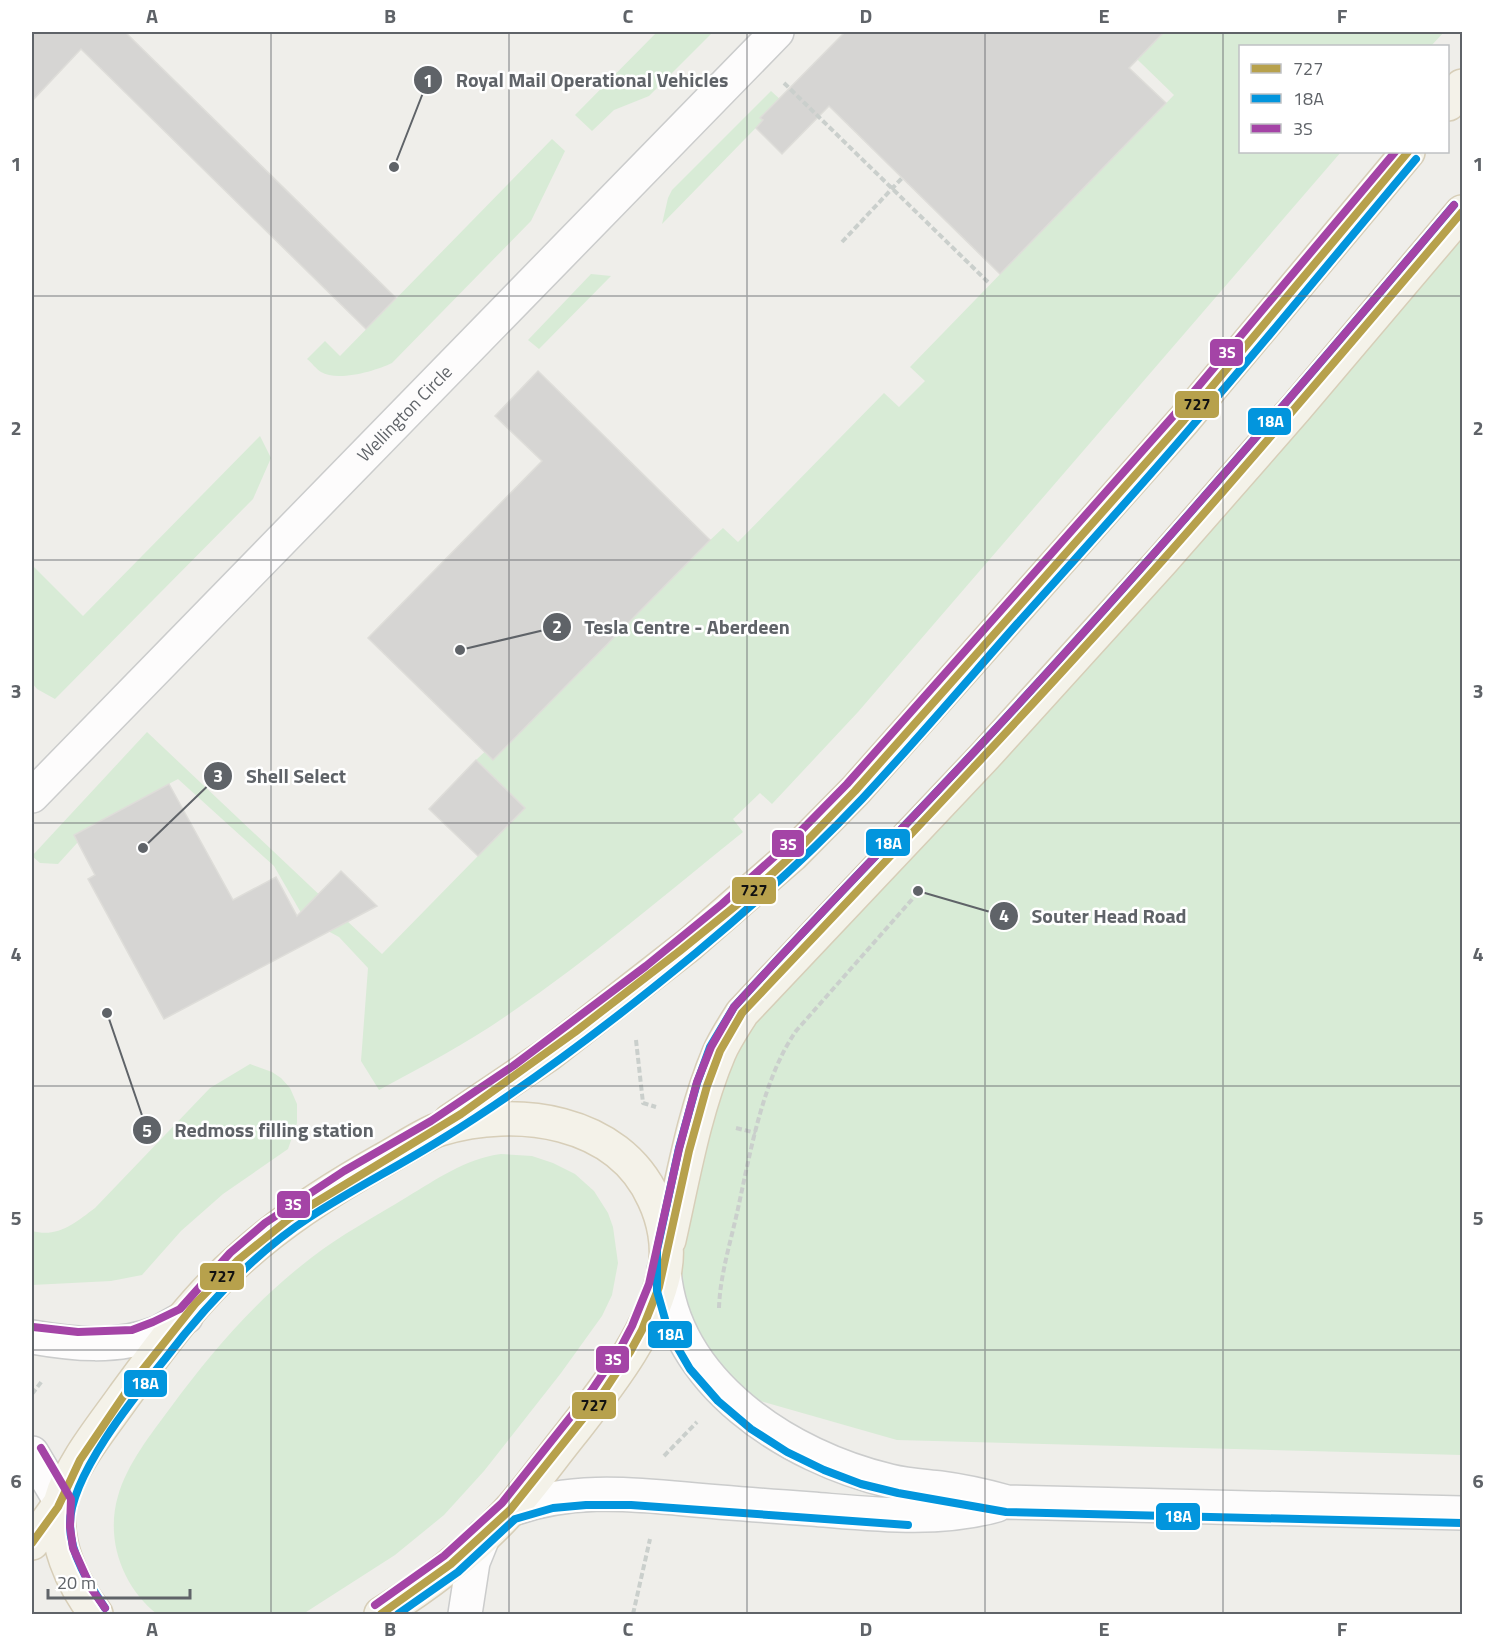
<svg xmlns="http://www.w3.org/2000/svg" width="1494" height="1646" viewBox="0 0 1494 1646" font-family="'Titillium Web',sans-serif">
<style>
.green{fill:#d8ebd6}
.building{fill:#d6d5d3;stroke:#deddd9;stroke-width:1.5}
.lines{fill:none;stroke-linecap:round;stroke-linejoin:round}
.minor-casing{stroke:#cbcccc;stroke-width:36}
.tertiary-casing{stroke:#cbcccc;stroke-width:36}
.primary-casing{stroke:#d7ceb8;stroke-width:36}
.path{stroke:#cacfcc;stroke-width:4;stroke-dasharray:6 3;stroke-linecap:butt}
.minor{stroke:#fdfcfc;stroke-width:33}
.tertiary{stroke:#fdfcfc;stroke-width:33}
.primary{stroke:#f4f2e9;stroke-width:33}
.bus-1-casing{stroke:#fff;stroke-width:12}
.bus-2-casing{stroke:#fff;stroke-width:12}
.bus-3-casing{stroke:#fff;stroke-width:12}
.bus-1{stroke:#b7a14c;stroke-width:8}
.bus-2{stroke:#0295dd;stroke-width:8}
.bus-3{stroke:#a444a6;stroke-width:8}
.grid{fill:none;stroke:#5f6368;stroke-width:1.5;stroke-opacity:0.55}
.labels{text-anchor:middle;stroke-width:5;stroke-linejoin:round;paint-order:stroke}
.street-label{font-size:18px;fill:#5f6368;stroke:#fff}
.leader{fill:none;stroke:#5f6368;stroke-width:2}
.callout-dot{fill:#5f6368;stroke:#fff;stroke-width:2}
.mark-label{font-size:18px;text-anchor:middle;font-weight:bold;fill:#fff}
.callout-label{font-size:20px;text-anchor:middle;font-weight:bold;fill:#5f6368;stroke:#fff;stroke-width:5;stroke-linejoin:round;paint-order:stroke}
.line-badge{stroke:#fff;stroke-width:2}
.badge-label{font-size:16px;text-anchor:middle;font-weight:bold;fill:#fff}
.pale-badge-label{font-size:16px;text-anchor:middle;font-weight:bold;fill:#111}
.neatline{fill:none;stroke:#5f6368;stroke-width:2}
.grid-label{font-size:20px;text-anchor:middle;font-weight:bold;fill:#5f6368}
</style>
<rect width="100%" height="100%" fill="#efeeea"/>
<path class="green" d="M657,32H713L649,96L614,110L592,131L575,115Z
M1109,32H1140L1152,43L1164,32H1444L1431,46H1240V152H1341L858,712L772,804L760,793L733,819L743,832C666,894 591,958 509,1014C468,1043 423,1066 379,1090L361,1061L368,968L339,937L304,918L274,866L178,779L74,835L78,842L58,864L40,863L32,856L147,732L382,954L525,808L476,760L723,528L738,542L884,393L899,407L925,381L910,367L1174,95Z
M771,91L782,101L662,224L668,198L672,190Z
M552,139L565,151L531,221L392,363C376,371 337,382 321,372C316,369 312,363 307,359L325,341L340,356Z
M1462,212V1455L897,1440L722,1390L707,1373L669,1252L714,1068Z
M591,274L611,276L539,349L528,340Z
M260,436L271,458L253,499L55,699L37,689L32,683V565L83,616Z
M250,1064L272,1072L281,1078L290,1088L297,1104V1123L288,1149L223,1194L181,1231L142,1275L111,1281L32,1285V1231C58,1238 75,1223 95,1208L210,1088Z
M501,1154L532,1156L553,1163L575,1174L594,1191L608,1213L613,1227L618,1263L612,1295L602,1316L561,1373L484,1471L444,1515L395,1555L303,1614H157C123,1587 105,1540 118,1496C127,1464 151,1434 171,1407C212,1351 255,1301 311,1258C341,1235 374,1217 407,1197C437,1179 465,1159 501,1154Z"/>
<path class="building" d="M32,32H125L396,298L366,329L81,49L32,101Z
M845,32H1164L1129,68L1166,103L1000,274L829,106L782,154L756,128L763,120L760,118Z
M538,371L710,540L493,760L368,638L542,461L495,416Z
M476,760L525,808L478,856L429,809Z
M169,784L233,900L276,877L297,916L341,871L377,906L164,1019L88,879L95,875L74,835Z"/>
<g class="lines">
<g class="minor-casing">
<g id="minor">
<path id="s1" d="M32,796L777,32"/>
<path d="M32,1337C72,1344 117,1349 157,1333C167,1328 176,1322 186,1317"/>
<path d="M32,1453L61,1502"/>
</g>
</g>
<g class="tertiary-casing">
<path id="tertiary" d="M664,1270C673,1383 788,1457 890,1481C906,1485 923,1486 940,1488C963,1491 985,1496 1007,1502L1462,1513
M510,1510C567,1489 625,1493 685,1499C727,1503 769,1506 812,1509C873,1514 937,1522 997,1505
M465,1614L473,1562L484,1535"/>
</g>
<g class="primary-casing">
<path id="primary" d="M1448,104L1462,86
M450,1121L549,1054L690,944L792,855L855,791L1184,420L1408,152
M669,1240C683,1178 694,1112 719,1053C725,1039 734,1026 742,1013L984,757L1162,561L1296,408L1462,212
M32,1543L61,1502
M96,1614C73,1585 51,1539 61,1500C71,1464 103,1426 124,1396C159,1348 196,1297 241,1258C284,1219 333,1188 383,1160C400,1151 424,1134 440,1129C516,1106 618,1119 654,1199C664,1220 669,1246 665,1269C652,1331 611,1382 573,1431C552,1457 532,1485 510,1510C473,1551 427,1585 381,1614"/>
</g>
<path class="path" d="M784,83L990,284
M842,242L902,178
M636,1040L643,1103L656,1107
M736,1128L756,1133
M719,1308C720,1276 730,1244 737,1213C750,1155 762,1080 796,1031L915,896
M32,1394L42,1381
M664,1456L697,1422
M633,1614L650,1539"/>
<use href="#minor" class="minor"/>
<use href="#tertiary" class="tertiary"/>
<use href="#primary" class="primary"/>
<g class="bus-1-casing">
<path id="bus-1" d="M32,1543L58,1507L80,1460L133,1382L195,1304L238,1260L290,1218L461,1114L575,1032L681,950L749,895L800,848L855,791L1184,420L1408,152
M381,1614L451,1564L510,1510L601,1396L630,1352L642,1330L659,1287L689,1151L707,1086L720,1051L742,1013C883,864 1025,715 1162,561C1264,446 1363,329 1462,212"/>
</g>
<g class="bus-2-casing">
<path id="bus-2" d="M1454,205C1298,390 1140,574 975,751C895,837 813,920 734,1007L710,1047L697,1083L679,1148L657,1250V1291L669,1333L690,1369L718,1401L751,1429L787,1452L824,1470L861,1484L898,1493L1006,1512L1462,1523
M105,1608C89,1584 70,1554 70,1525C69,1477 135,1396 165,1359C206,1305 253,1254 310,1217C353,1189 399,1166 442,1139C531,1084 616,1019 697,952C755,904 810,854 862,799C915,742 966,682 1017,624C1076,558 1136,492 1193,425C1269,337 1342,247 1416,159
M398,1614L458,1572L515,1519L553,1508L586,1505H631L908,1525"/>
</g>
<g class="bus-3-casing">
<path id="bus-3" d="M33,1327L78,1332L132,1330L153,1322L180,1309L230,1253L265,1223L344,1171L431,1121L513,1066L646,966L722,904L785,847L847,784L1176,413L1395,152
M41,1448L71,1499L70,1527L73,1548L91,1588L105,1608
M375,1605L444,1556L502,1503L592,1390L621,1347L632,1326L649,1284L679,1149L697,1082L711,1047L734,1007C813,920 895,837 975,751C1140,574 1298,390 1454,205"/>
</g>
<use href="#bus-1" class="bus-1"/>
<use href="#bus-2" class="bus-2"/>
<use href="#bus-3" class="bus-3"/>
</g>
<path class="grid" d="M271,32V1614M509,32V1614M747,32V1614M985,32V1614M1223,32V1614M32,296H1462M32,560H1462M32,823H1462M32,1086H1462M32,1350H1462"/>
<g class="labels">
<g class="street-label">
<text dy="6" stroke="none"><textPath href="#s1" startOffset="534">Wellington Circle</textPath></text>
</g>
</g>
<path class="leader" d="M394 167L428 80M460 650L557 627M143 848L218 776M918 891L1004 916M107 1013L147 1130"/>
<g class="callout-dot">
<circle cx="394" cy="167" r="6"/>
<circle cx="460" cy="650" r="6"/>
<circle cx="143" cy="848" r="6"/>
<circle cx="918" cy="891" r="6"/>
<circle cx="107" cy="1013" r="6"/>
<circle cx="428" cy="80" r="15"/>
<circle cx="557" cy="627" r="15"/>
<circle cx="218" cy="776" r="15"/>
<circle cx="1004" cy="916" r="15"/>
<circle cx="147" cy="1130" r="15"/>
</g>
<g class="mark-label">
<text x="428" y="87">1</text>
<text x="557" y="633">2</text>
<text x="218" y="782">3</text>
<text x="1004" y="922">4</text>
<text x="147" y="1137">5</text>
</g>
<g class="callout-label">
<text x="592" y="87">Royal Mail Operational Vehicles</text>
<text x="687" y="634">Tesla Centre - Aberdeen</text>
<text x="296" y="783">Shell Select</text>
<text x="1109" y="923">Souter Head Road</text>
<text x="274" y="1137">Redmoss filling station</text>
</g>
<g class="line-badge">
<rect x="1209" y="338" width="35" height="29" rx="6" fill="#a444a6"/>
<rect x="1174" y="390" width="46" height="29" rx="6" fill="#b7a14c"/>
<rect x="1247" y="407" width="45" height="29" rx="6" fill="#0295dd"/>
<rect x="865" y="828" width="46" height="29" rx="6" fill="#0295dd"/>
<rect x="771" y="829" width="34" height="29" rx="6" fill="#a444a6"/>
<rect x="731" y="876" width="46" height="29" rx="6" fill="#b7a14c"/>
<rect x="276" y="1190" width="35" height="29" rx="6" fill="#a444a6"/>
<rect x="199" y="1262" width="46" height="29" rx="6" fill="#b7a14c"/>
<rect x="647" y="1320" width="46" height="29" rx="6" fill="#0295dd"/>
<rect x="595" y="1345" width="35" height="29" rx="6" fill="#a444a6"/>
<rect x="123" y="1369" width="45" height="29" rx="6" fill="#0295dd"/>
<rect x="571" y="1391" width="46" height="29" rx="6" fill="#b7a14c"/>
<rect x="1155" y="1502" width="46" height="29" rx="6" fill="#0295dd"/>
</g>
<g class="badge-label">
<text x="1227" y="358">3S</text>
<text x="1270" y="427">18A</text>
<text x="888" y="849">18A</text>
<text x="788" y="850">3S</text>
<text x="293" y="1210">3S</text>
<text x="670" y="1340">18A</text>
<text x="613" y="1365">3S</text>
<text x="145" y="1389">18A</text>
<text x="1178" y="1522">18A</text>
</g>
<g class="pale-badge-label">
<text x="1197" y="410">727</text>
<text x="754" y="896">727</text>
<text x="222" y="1282">727</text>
<text x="594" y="1411">727</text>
</g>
<rect width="1494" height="1646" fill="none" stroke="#ffffff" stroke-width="66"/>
<rect x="1239" y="45" width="210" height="108" fill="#ffffff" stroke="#bfc1c3" stroke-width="1.5"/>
<rect x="1251" y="64" width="30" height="9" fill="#b7a14c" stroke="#bfc1c3" stroke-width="1.5"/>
<text x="1293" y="75" font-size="18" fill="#5f6368">727</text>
<rect x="1251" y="94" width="30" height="9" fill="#0295dd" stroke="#bfc1c3" stroke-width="1.5"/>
<text x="1293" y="105" font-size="18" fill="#5f6368">18A</text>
<rect x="1251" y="124" width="30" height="9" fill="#a444a6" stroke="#bfc1c3" stroke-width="1.5"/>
<text x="1293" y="135" font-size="18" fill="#5f6368">3S</text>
<path d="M48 1589v9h142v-9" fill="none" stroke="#5f6368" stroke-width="3"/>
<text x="57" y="1589" font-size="18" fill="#5f6368" stroke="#ffffff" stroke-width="4.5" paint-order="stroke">20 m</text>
<rect x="33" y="33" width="1428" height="1580" class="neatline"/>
<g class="grid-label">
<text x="152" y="23">A</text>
<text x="390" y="23">B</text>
<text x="628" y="23">C</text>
<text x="866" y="23">D</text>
<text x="1104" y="23">E</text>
<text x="1342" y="23">F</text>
<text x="16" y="171">1</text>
<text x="1478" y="171">1</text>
<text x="16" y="435">2</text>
<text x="1478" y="435">2</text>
<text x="16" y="698">3</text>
<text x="1478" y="698">3</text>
<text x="16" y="961">4</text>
<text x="1478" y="961">4</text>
<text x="16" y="1225">5</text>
<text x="1478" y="1225">5</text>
<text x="16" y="1488">6</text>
<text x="1478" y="1488">6</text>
<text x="152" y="1636">A</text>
<text x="390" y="1636">B</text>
<text x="628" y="1636">C</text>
<text x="866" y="1636">D</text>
<text x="1104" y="1636">E</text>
<text x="1342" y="1636">F</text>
</g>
</svg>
